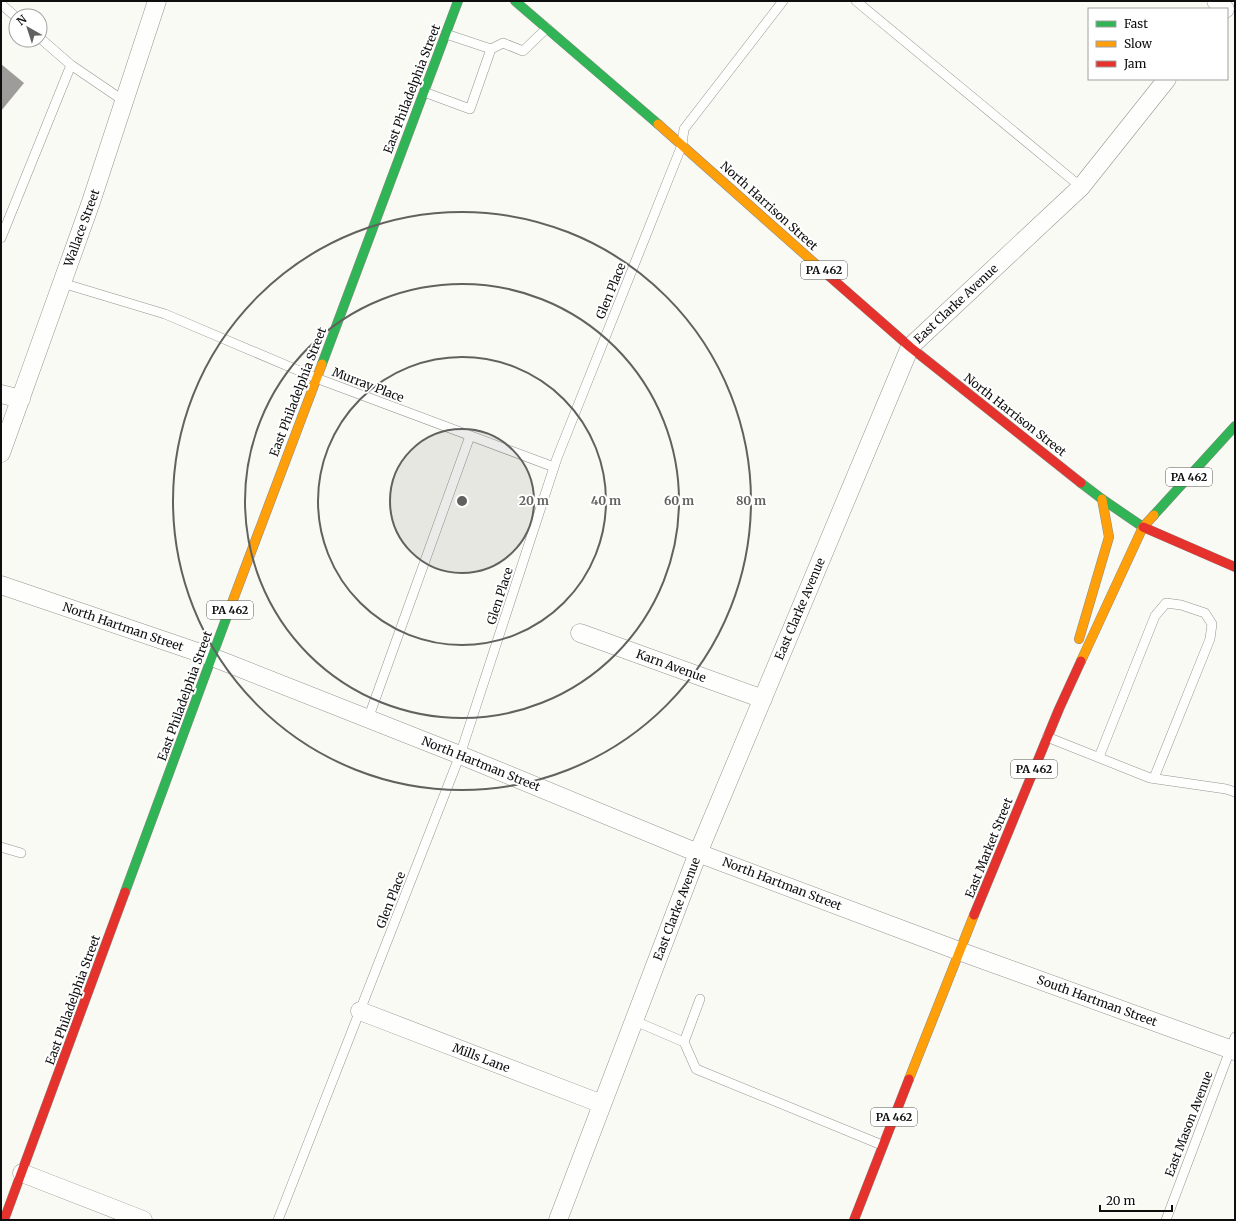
<svg xmlns="http://www.w3.org/2000/svg" width="1236" height="1221" viewBox="0 0 1236 1221" font-family="Merriweather,serif">
<style>
.building{fill:#9e9c99}
.lines{fill:none;stroke-linecap:round;stroke-linejoin:round}
.lane-casing{stroke:#949492;stroke-width:10}
.street-casing{stroke:#949492;stroke-width:19}
.fast-casing{stroke:#8b8b88;stroke-width:10}
.slow-casing{stroke:#8b8b88;stroke-width:10}
.jam-casing{stroke:#8b8b88;stroke-width:10}
.lane{stroke:#fefefd;stroke-width:9}
.street{stroke:#fefefd;stroke-width:18}
.fast{stroke:#30b455;stroke-width:9}
.slow{stroke:#ff9f0a;stroke-width:9}
.jam{stroke:#e5322d;stroke-width:9}
.ring{fill:none;stroke:#61615e;stroke-width:2}
.labels{text-anchor:middle;stroke-width:4;stroke-linejoin:round;paint-order:stroke}
.shield{fill:#fff;stroke:#565656;stroke-width:1}
.shield-label{font-size:11px;font-weight:bold;fill:#0e0e0e}
.street-label{font-size:12px;fill:#0e0e0e;stroke:#fff}
.centre{fill:#61615e;stroke:#fff;stroke-width:2}
.ring-label{font-size:12px;text-anchor:middle;font-weight:bold;fill:#61615e;stroke:#fff;stroke-width:4;stroke-linejoin:round;paint-order:stroke}
</style>
<rect width="100%" height="100%" fill="#fafaf4"/>
<path class="building" d="M1,64L24,83L1,111Z"/>
<g class="lines">
<g class="lane-casing">
<path id="lane" d="M856,1L1081,187
M1,4L16,17
M40,38L71,65L124,101
M491,49L503,43L523,51L547,28
M424,92L470,109L491,49L446,34
M1,238L71,65
M62,283L165,314L316,378L554,467
M368,719L470,436
M1047,737L1150,778L1226,789L1235,792
M1099,757L1155,616L1166,603L1181,605L1205,613L1212,624L1210,639L1154,778
M1,847L21,853
M635,1021L684,1042L696,1069L882,1145
M684,1042L700,999
M278,1220L460,755L557,458L682,145L684,129L783,1
M1166,1220L1235,1037"/>
</g>
<g class="street-casing">
<path id="street" d="M1216,1L1225,9
M1,394L21,399
M1,453L91,202L157,1
M1,585L212,657L460,755L698,853L959,951L1235,1051
M580,633L763,699
M360,1011L602,1104
M22,1173L143,1220
M558,1220L698,853L910,347L1081,187L1167,79"/>
</g>
<g class="fast-casing">
<path id="fast" d="M515,1L658,124
M322,364L458,1
M1081,483L1102,499L1143,527
M1154,515L1235,426
M125,892L230,608"/>
</g>
<g class="slow-casing">
<path id="slow" d="M658,124L829,276
M230,608L322,364
M1079,639L1109,537L1102,499
M1081,661L1143,527L1154,515
M909,1079L974,915"/>
</g>
<g class="jam-casing">
<path id="jam" d="M829,276L910,347L1081,483
M1143,527L1235,567
M974,915L1059,709L1081,661
M4,1220L125,892
M854,1220L909,1079"/>
</g>
<use href="#lane" class="lane"/>
<use href="#street" class="street"/>
<use href="#fast" class="fast"/>
<use href="#slow" class="slow"/>
<use href="#jam" class="jam"/>
</g>
<circle cx="462" cy="501" r="72" fill="#61615e" fill-opacity=".12"/>
<g class="ring">
<circle cx="462" cy="501" r="72"/>
<circle cx="462" cy="501" r="144"/>
<circle cx="462" cy="501" r="217"/>
<circle cx="462" cy="501" r="289"/>
</g>
<g class="labels">
<g class="shield">
<rect x="801" y="261" width="46" height="18" rx="3"/>
<rect x="1166" y="468" width="46" height="18" rx="3"/>
<rect x="207" y="601" width="46" height="18" rx="3"/>
<rect x="1011" y="760" width="46" height="18" rx="3"/>
<rect x="871" y="1108" width="46" height="18" rx="3"/>
</g>
<g class="shield-label">
<text x="824" y="274">PA 462</text>
<text x="1189" y="481">PA 462</text>
<text x="230" y="614">PA 462</text>
<text x="1034" y="773">PA 462</text>
<text x="894" y="1121">PA 462</text>
</g>
<g class="street-label">
<text transform="translate(412 89) rotate(-69)" y="4">East Philadelphia Street</text>
<text transform="translate(769 206) rotate(42)" y="4">North Harrison Street</text>
<text transform="translate(82 228) rotate(-70)" y="4">Wallace Street</text>
<text transform="translate(611 291) rotate(-68)" y="4">Glen Place</text>
<text transform="translate(956 304) rotate(-43)" y="4">East Clarke Avenue</text>
<text transform="translate(368 385) rotate(21)" y="4">Murray Place</text>
<text transform="translate(298 392) rotate(-69)" y="4">East Philadelphia Street</text>
<text transform="translate(1015 415) rotate(38)" y="4">North Harrison Street</text>
<text transform="translate(500 596) rotate(-72)" y="4">Glen Place</text>
<text transform="translate(800 609) rotate(-67)" y="4">East Clarke Avenue</text>
<text transform="translate(123 627) rotate(19)" y="4">North Hartman Street</text>
<text transform="translate(671 666) rotate(20)" y="4">Karn Avenue</text>
<text transform="translate(185 696) rotate(-70)" y="4">East Philadelphia Street</text>
<text transform="translate(481 764) rotate(22)" y="4">North Hartman Street</text>
<text transform="translate(989 848) rotate(-68)" y="4">East Market Street</text>
<text transform="translate(782 884) rotate(21)" y="4">North Hartman Street</text>
<text transform="translate(391 900) rotate(-69)" y="4">Glen Place</text>
<text transform="translate(677 909) rotate(-69)" y="4">East Clarke Avenue</text>
<text transform="translate(73 1000) rotate(-70)" y="4">East Philadelphia Street</text>
<text transform="translate(1097 1001) rotate(20)" y="4">South Hartman Street</text>
<text transform="translate(481 1058) rotate(21)" y="4">Mills Lane</text>
<text transform="translate(1189 1124) rotate(-69)" y="4">East Mason Avenue</text>
</g>
</g>
<circle cx="462" cy="501" r="6" class="centre"/>
<g class="ring-label">
<text x="534" y="505">20 m</text>
<text x="606" y="505">40 m</text>
<text x="679" y="505">60 m</text>
<text x="751" y="505">80 m</text>
</g>
<rect width="1236" height="1221" fill="none" stroke="#0e0e0e" stroke-width="4"/>
<rect x="1088" y="8" width="140" height="72" fill="#ffffff" stroke="#9f9f9f"/>
<rect x="1096" y="21" width="20" height="6" fill="#30b455" stroke="#9f9f9f"/>
<text x="1124" y="28" font-size="12" fill="#0e0e0e">Fast</text>
<rect x="1096" y="41" width="20" height="6" fill="#ff9f0a" stroke="#9f9f9f"/>
<text x="1124" y="48" font-size="12" fill="#0e0e0e">Slow</text>
<rect x="1096" y="61" width="20" height="6" fill="#e5322d" stroke="#9f9f9f"/>
<text x="1124" y="68" font-size="12" fill="#0e0e0e">Jam</text>
<g transform="translate(28 28) rotate(321)"><circle r="19" fill="#ffffff" stroke="#9f9f9f"/>
<path d="M0-3L7 15L0 10L-7 15Z" fill="#61615e"/>
<text y="-6" font-size="11" font-weight="bold" text-anchor="middle" fill="#0e0e0e">N</text>
</g>
<path d="M1100 1205v6h72v-6" fill="none" stroke="#0e0e0e" stroke-width="2"/>
<text x="1106" y="1205" font-size="12" fill="#0e0e0e" stroke="#ffffff" stroke-width="3" paint-order="stroke">20 m</text>
</svg>
